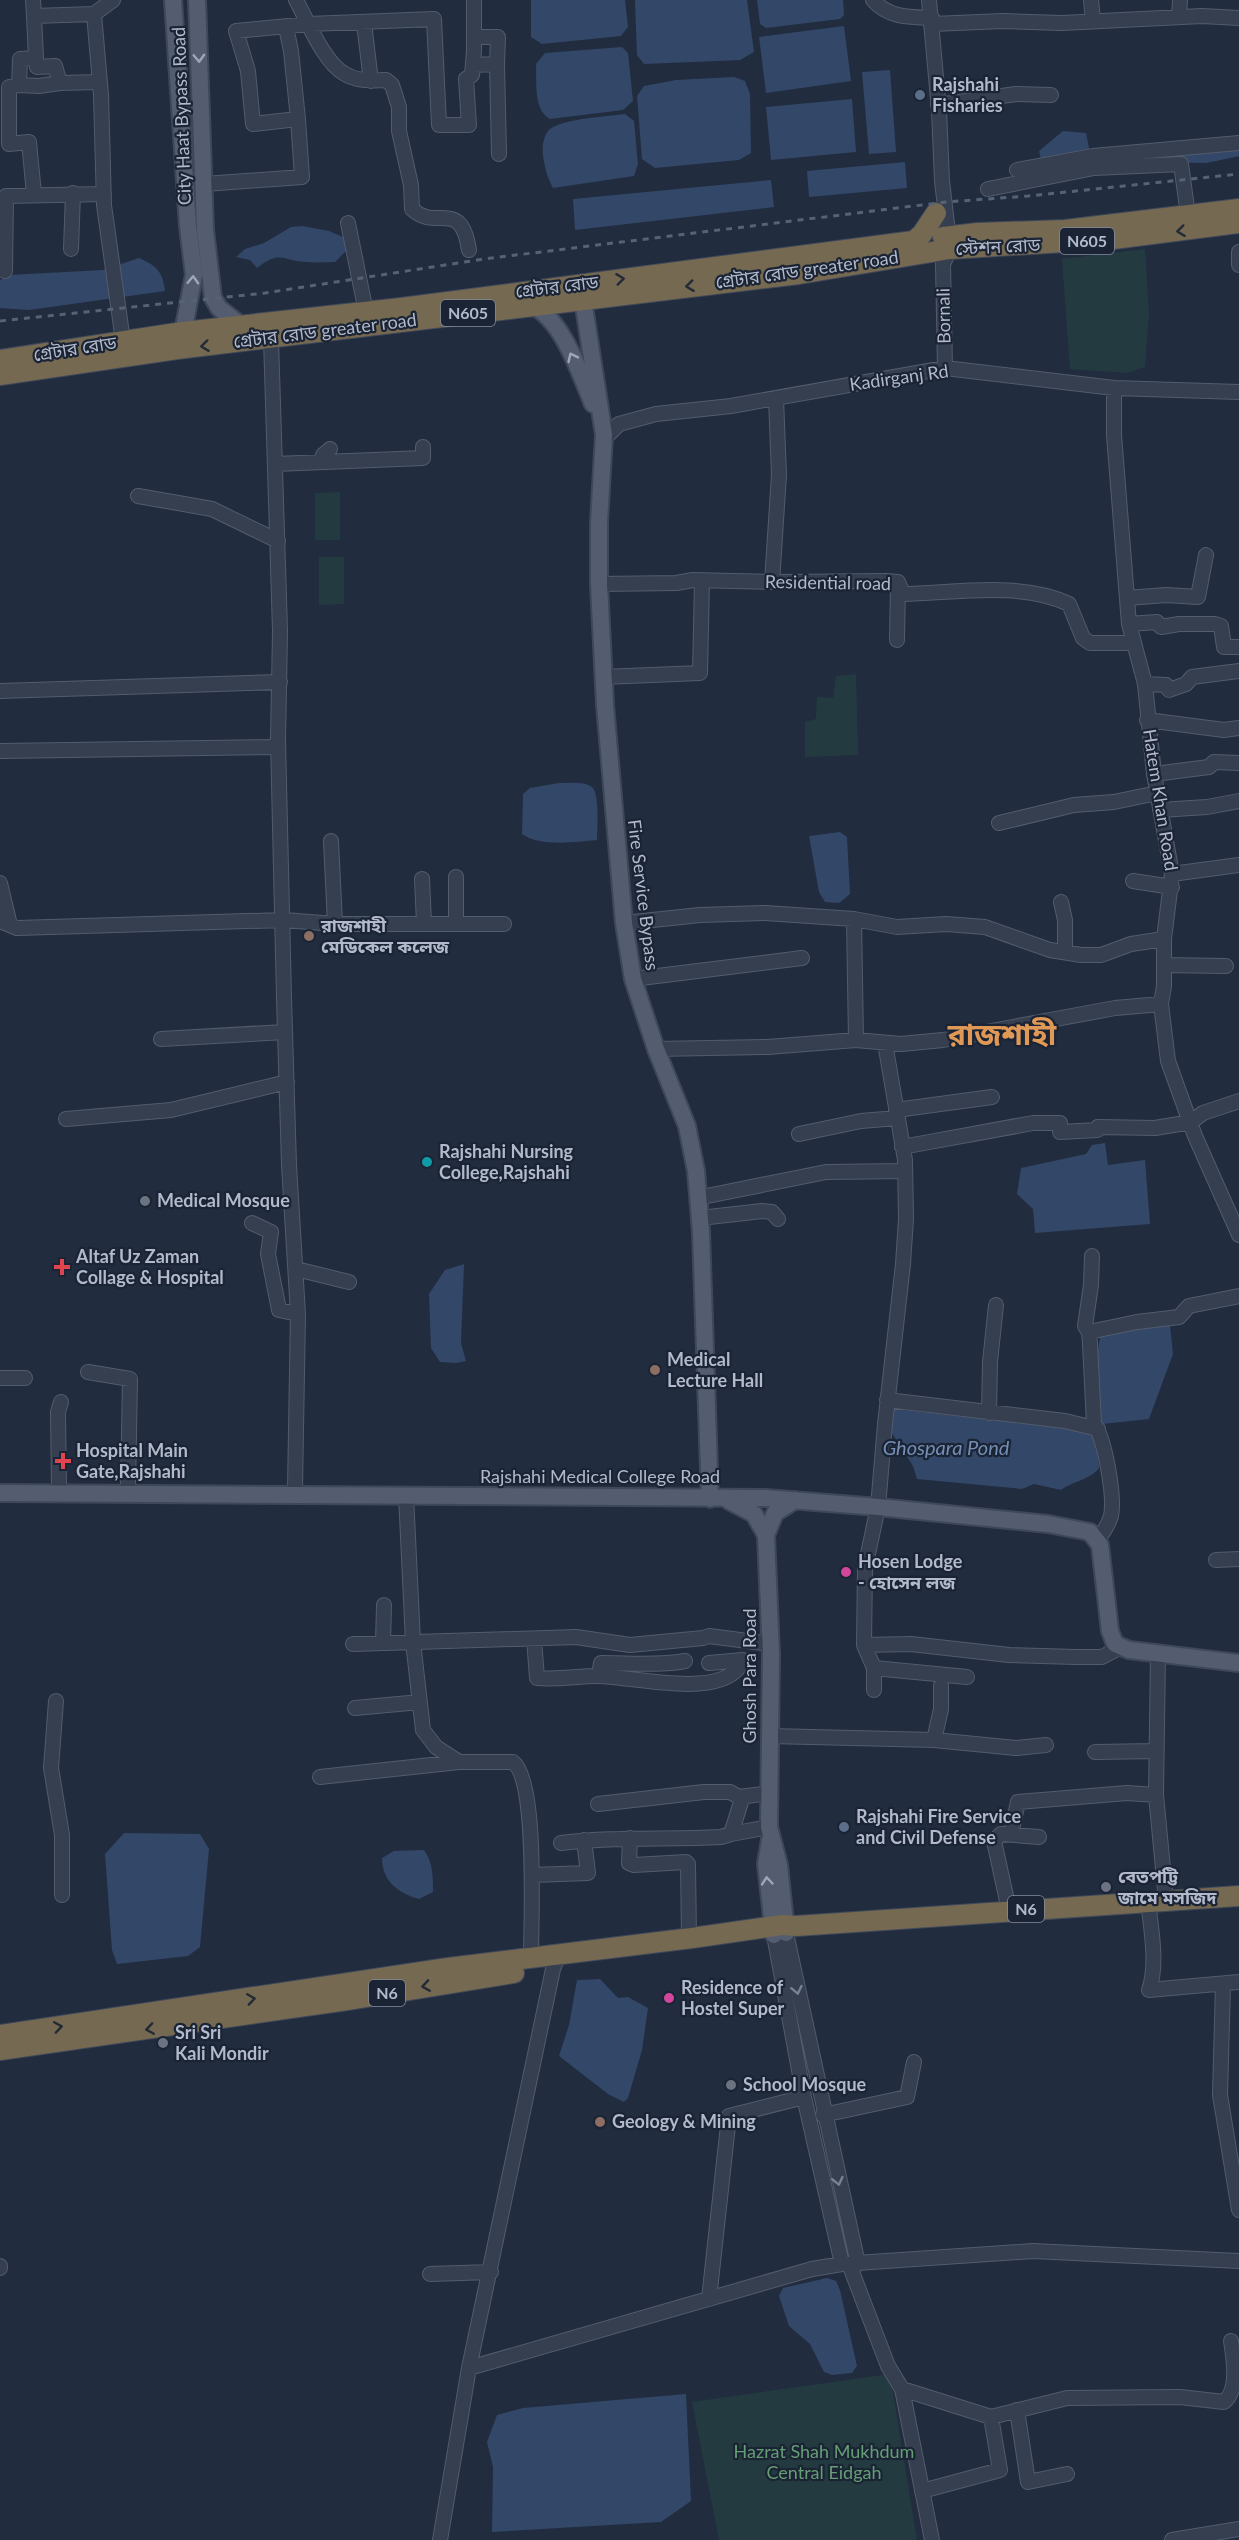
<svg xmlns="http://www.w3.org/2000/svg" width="1239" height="2540" viewBox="0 0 1239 2540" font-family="Lato,'Noto Sans Bengali',sans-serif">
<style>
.green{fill:#233b40}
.water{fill:#334768}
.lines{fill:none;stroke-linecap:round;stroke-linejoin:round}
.canal{stroke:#334768;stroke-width:12}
.minor-casing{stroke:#535c6d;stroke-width:16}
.major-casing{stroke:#3e4858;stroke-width:20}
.highway-casing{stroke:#40495a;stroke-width:22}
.minor{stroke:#353f4f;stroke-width:14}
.major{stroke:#535d6f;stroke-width:16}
.highway{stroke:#766951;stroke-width:20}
.rail{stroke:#566276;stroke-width:3;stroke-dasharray:6 6;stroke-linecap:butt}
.oneway{stroke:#9ea7b8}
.oneway2{stroke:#232b37}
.oneway3{stroke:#798293}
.service-dot{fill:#5c6f8a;stroke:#1a2434;stroke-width:2}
.education-dot{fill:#8d6e63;stroke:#1a2434;stroke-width:2}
.culture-dot{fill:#0f9aa8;stroke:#1a2434;stroke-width:2}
.worship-dot{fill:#6b7280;stroke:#1a2434;stroke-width:2}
.health-dot{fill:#e0444e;stroke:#1a2434;stroke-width:2}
.hotel-dot{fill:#d1479c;stroke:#1a2434;stroke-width:2}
.labels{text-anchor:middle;stroke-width:4.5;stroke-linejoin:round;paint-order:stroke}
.shield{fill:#1a2434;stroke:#848c9d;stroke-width:1.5}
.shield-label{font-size:16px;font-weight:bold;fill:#b1b9ca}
.poi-label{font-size:18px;font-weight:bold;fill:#b1b9ca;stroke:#1a2434;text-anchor:start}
.street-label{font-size:18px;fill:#b1b9ca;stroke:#1a2434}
.park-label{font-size:18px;fill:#659e75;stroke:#1a2434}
.water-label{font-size:20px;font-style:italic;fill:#758eb5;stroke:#1a2434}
.town-label{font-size:30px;font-weight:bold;fill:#e09856;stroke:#1a2434}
</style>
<rect width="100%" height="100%" fill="#212c3f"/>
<path class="green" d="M1145,249L1149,313L1145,367L1127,373L1070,369L1062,259Z
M340,492V540H315V493Z
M319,557H344V604L319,605Z
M856,674L858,755L805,757V722L816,719L817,697L833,698L836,676Z
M890,2374L917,2540H719L692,2402Z"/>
<path class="water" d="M531,0H625L628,27L621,36L542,44L531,37Z
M635,0H747L754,52L740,60L644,64L637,55Z
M757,0H843L844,15L840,19L766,28L760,24Z
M844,26L851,81L766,93L759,37Z
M622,47L628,53L633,101L623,110L550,119C533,110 537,81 536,64L545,53Z
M890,70L896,152L869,154L862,72Z
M734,77L745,81L750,94L751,153L739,160L655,168L642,159L637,96L644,86L676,80Z
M852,99L856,152L771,160L766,107Z
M625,114L634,121L638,164L634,176L553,188C547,177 545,168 543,156C542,148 543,135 550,129C566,118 605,117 625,114Z
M1063,131L1086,133L1090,153L1042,163L1039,151Z
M905,162L907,188L809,197L807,171Z
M771,180L774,207L575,230L573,199Z
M302,226L329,231L343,237L348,249L335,262C325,262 315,263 306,262C281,260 280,250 257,268L250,260L236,257L245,249L264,243L291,227Z
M139,258C157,266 163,272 165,291L29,310L0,308V280L9,275L103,270Z
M559,783C570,783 584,781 592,787C600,794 597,830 597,840C574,842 540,847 522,834L523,794L530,788Z
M840,832L847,837L850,894L839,903L825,902L819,892L809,836Z
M1105,1143L1108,1165L1145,1160L1150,1224L1035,1233L1033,1209L1017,1194L1021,1168L1086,1154L1092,1145Z
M464,1264L461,1343L466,1361L456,1363L440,1362L431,1348L429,1294L445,1270Z
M1170,1325L1173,1354L1149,1419L1102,1424C1090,1393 1096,1364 1101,1331Z
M893,1409L1079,1430L1093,1434L1097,1446L1099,1468C1090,1480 1073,1481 1061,1490L1034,1484L1022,1489L917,1479L913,1466L890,1430Z
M124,1833L200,1834L209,1849L200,1947L188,1956L117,1964L112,1950L105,1854Z
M424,1850C433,1862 433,1877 433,1892L419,1899C398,1893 382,1881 382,1858L394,1851Z
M600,1979L618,1998L628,1997L648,2008L642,2050L628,2098L624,2102L608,2094L559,2056L569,2025L577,1980Z
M827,2278L836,2281L840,2290L857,2366L852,2373L832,2375L824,2372L810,2344L789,2326L779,2296L783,2288Z
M686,2394L691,2501L661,2522L492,2532L493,2467L487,2442L497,2415L523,2408Z"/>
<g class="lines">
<path class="canal" d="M1152,156L1205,157L1239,150"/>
<g class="minor-casing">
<path id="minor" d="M33,0L34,16L94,14L101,95L104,205L123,341
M296,0C307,20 324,63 345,74C356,81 373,81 386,80L392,85L399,107V131L411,185L412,209C436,232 461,197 469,250
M873,0C888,18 911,17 932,18
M929,0L939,110L942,181L950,249L943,264L945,368
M1091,0L1093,21
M94,14L113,0
M34,16L36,58L20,59L19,85L9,87V144L29,142L34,194
M1179,17L1180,0
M364,23L371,81
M932,24L1003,21L1062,23L1202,16L1239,18
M286,27L291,51L298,119L253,124L248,71L236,31L309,24L434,19L439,125H469L466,79L472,75L474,51V0
M36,58L37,67L55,66L60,83L100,82
M497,64L499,154
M473,65L497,64L498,37H474
M19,85L39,86L60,83
M938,105L1016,94L1051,95
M1017,170L1093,156L1239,143
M204,184L302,177L298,119
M988,189L1094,168L1181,164L1188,215
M348,223L366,312
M71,249L73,193
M1239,252V265
M5,271L6,196L104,194
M271,339L280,631L278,740L284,998L289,1165L298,1314L295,1488
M1114,388V435L1129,624L1145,684L1154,774L1172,874L1164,939V986L1161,1004L1168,1061L1195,1136L1239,1235
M604,439L619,424L656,414L731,406L945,368L1114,388L1239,392
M323,462V455L330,449
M275,464L423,458V447
M138,496L212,509L278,541
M772,582L779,475L776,398
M599,584L676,583L693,580L775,582L886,581L898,582L903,594C955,593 1021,581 1069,604L1083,638L1090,643H1132
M1127,598L1166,595L1198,597L1206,555
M1129,624L1157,622L1161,627L1179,624H1215L1221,626L1224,647H1239
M897,640L898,585
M603,677L700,673L702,581
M1145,684L1166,685L1169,690L1186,684L1192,677L1239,671
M0,691L280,682
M1147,720L1224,730L1239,728
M0,751L274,747L278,740
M1154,774L1209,767L1214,762L1239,763
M1160,810L1207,807L1239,801
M999,823L1074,805L1114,802L1157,793
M331,841L335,924
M1172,874L1239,865
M456,877V924
M422,879L424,924
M1133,881L1172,887
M0,883L10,925
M1061,902L1065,920V952
M854,919L856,1040
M0,921L17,928L284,920L335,924H504
M624,923L700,915L765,913L854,919L897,927L946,924L985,927L1050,950L1081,955H1101L1131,944L1164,939
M1164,965L1226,966
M633,979L802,958
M161,1039L285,1032
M656,1049L768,1047L856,1040L901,1044L943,1040L1115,1008L1161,1004
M896,1110L992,1097
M66,1119L171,1110L287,1082
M799,1134L861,1121L897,1118
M902,1147L1033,1123H1060V1132L1097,1130L1098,1127L1155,1128L1191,1122L1203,1113L1239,1101
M697,1198L826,1172L905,1171
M700,1218L762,1211L772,1212L778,1219
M252,1223L271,1232L268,1254L279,1310L298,1314
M1092,1256L1091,1285L1085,1326L1089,1332L1090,1344L1094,1424C1105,1439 1115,1497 1111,1516C1108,1526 1103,1533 1097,1541
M296,1269L349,1282
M1089,1332L1137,1322L1179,1317L1189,1306L1239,1296
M88,1372L130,1379L128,1488
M0,1378H25
M887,1400L1065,1421L1098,1429
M989,1413L990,1362L996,1305
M59,1488L58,1412L61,1402
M406,1495L413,1642L423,1730L436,1747L459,1762
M1216,1560L1239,1559
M534,1639L537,1678C558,1680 577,1676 598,1676C632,1676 727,1702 743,1660L709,1663
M383,1643L384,1605
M353,1644L576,1637L630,1645L703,1638L709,1636L771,1644
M864,1645L911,1644L1009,1655L1076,1657H1102L1121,1647
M1158,1654L1156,1795L1166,1900
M874,1668L967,1677
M599,1676L601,1663C629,1663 657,1666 685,1661
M874,1690V1668L864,1645L865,1568L878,1507L885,1424L903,1264L906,1219L905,1160L885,1043
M56,1701L51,1768L62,1835V1895
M355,1708L420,1702
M770,1736L934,1740L1016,1748L1046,1745
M934,1740L941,1709V1686
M1095,1752L1156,1751
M320,1777L459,1762H513C538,1781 531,1923 531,1958
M739,1797L770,1793
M731,1834L769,1827
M1011,1834L1018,1802L1127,1793L1156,1795
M630,1838L629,1863L634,1865L686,1862L688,1864L689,1939
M561,1843C614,1836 667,1840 721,1837L731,1834L741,1802L739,1797L730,1792H704L598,1804
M532,1875L588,1873L584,1840
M1148,1901C1151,1929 1158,1964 1149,1990L1239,1982
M1009,1910L994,1841L1001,1834L1039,1837
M786,1933L858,2264
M774,1935L804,2097L842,2264
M1223,1984L1220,2095L1239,2210
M823,2115L907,2097L914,2062
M849,2264L888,2366L902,2389L932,2540
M0,2266V2268
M430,2274L491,2272
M709,2299L729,2116L804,2097
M469,2368L812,2269L842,2264L1033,2251L1239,2261
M902,2389L991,2417L1067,2398L1180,2397L1224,2402C1239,2390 1234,2360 1231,2341
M1017,2410L1028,2482L1067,2474
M922,2491L1000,2470L991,2417
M440,2540L469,2368L553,1969L559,1954
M1172,2540L1239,2529"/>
</g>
<g class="major-casing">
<path id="major" d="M173,0L188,226L194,275L183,332
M197,0L205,230L213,298L219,308L243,327
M583,300L604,435L599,522V584L605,705L624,923L633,979L656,1049L687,1126L696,1171L701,1232L710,1499
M531,305C563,319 580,374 593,404
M0,1493L765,1498L878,1507L1048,1524L1090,1532L1100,1545L1110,1631L1115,1644L1129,1650L1239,1663
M729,1501L754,1514L766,1535L771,1654L769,1827L779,1865L786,1933
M766,1535L775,1513L795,1500
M770,1840L766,1864L774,1935"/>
</g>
<g class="highway-casing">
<path id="highway" d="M943,237L978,233L1065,230L1239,209
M913,242L922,234L936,213
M0,360L183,332L401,308L914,241
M0,375L177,349L799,274L950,249L1113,239L1239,223
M0,2035L448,1968L692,1938L782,1925L796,1926L1239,1896
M0,2050L347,2000L514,1973"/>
</g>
<use href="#minor" class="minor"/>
<use href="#major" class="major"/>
<use href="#highway" class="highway"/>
<path class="rail" d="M0,321L265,293L484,259L946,202L1028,196L1239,174"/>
</g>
<defs><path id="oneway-chevron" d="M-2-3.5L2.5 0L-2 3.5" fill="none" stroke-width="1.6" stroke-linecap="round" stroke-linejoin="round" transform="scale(1.5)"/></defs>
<g class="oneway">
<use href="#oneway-chevron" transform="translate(199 58) rotate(88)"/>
<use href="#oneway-chevron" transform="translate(193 280) rotate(-88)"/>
<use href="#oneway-chevron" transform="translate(572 357) rotate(-116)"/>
<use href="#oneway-chevron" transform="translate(767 1881) rotate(-95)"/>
</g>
<g class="oneway2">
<use href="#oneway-chevron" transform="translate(1181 231) rotate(173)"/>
<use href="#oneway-chevron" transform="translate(620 279) rotate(-7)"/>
<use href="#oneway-chevron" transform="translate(690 286) rotate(173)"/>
<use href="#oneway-chevron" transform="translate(205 346) rotate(173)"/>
<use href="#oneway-chevron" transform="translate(426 1986) rotate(171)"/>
<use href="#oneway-chevron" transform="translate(251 1999) rotate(-8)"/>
<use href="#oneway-chevron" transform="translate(58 2027) rotate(-9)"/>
<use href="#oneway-chevron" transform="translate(150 2029) rotate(171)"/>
</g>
<g class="oneway3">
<use href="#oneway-chevron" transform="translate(797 1990) rotate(78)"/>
<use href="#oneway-chevron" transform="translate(838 2181) rotate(77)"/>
</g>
<g class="service-dot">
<circle cx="920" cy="95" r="6"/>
<circle cx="844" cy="1827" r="6"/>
</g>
<g class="education-dot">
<circle cx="309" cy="936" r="6"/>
<circle cx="655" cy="1370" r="6"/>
<circle cx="600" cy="2122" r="6"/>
</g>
<circle class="culture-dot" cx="427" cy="1162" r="6"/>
<g class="worship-dot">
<circle cx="145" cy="1201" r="6"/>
<circle cx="1106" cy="1887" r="6"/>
<circle cx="163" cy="2043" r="6"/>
<circle cx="731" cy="2085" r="6"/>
</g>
<g class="health-dot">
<path d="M59 1258h6v6h6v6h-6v6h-6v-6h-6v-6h6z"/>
<path d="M60 1452h6v6h6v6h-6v6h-6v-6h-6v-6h6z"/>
</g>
<g class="hotel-dot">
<circle cx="846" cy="1572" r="6"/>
<circle cx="669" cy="1998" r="6"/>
</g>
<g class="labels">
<g class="shield">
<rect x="1060" y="228" width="54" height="26" rx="4.5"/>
<rect x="441" y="300" width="54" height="26" rx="4.5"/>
<rect x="1008" y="1896" width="36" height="26" rx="4.5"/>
<rect x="369" y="1980" width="36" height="26" rx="4.5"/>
</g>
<g class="shield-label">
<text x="1087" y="247">N605</text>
<text x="468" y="319">N605</text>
<text x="1026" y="1915">N6</text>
<text x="387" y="1999">N6</text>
</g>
<g class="poi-label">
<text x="932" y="91">Rajshahi<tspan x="932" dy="21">Fisharies</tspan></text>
<text x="321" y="932">রাজশাহী<tspan x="321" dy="21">মেডিকেল কলেজ</tspan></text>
<text x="439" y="1158">Rajshahi Nursing<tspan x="439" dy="21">College,Rajshahi</tspan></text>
<text x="157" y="1207">Medical Mosque</text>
<text x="76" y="1263">Altaf Uz Zaman<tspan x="76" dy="21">Collage &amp; Hospital</tspan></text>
<text x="667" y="1366">Medical<tspan x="667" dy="21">Lecture Hall</tspan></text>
<text x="76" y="1457">Hospital Main<tspan x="76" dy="21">Gate,Rajshahi</tspan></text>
<text x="858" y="1568">Hosen Lodge<tspan x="858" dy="21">- হোসেন লজ</tspan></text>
<text x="856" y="1823">Rajshahi Fire Service<tspan x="856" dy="21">and Civil Defense</tspan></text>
<text x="1118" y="1883">বেতপট্টি<tspan x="1118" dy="21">জামে মসজিদ</tspan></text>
<text x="681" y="1994">Residence of<tspan x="681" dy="21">Hostel Super</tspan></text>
<text x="175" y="2039">Sri Sri<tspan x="175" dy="21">Kali Mondir</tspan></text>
<text x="743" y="2091">School Mosque</text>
<text x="612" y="2128">Geology &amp; Mining</text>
</g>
<g class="street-label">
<text transform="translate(182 116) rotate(-92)" y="6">City Haat Bypass Road</text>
<text transform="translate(998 247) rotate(-3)" y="6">স্টেশন রোড</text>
<text transform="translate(807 270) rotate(-8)" y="6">গ্রেটার রোড greater road</text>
<text transform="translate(557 287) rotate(-7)" y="6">গ্রেটার রোড</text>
<text transform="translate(944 316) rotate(-91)" y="6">Bornali</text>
<text transform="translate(325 331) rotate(-7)" y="6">গ্রেটার রোড greater road</text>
<text transform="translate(75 349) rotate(-9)" y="6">গ্রেটার রোড</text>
<text transform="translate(899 378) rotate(-8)" y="6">Kadirganj Rd</text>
<text transform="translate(828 583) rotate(1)" y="6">Residential road</text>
<text transform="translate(1160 800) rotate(81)" y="6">Hatem Khan Road</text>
<text transform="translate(643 895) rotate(83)" y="6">Fire Service Bypass</text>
<text x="600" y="1483">Rajshahi Medical College Road</text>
<text transform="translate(750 1676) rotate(-90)" y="6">Ghosh Para Road</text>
</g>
<g class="park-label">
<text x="824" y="2458">Hazrat Shah Mukhdum<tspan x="824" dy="21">Central Eidgah</tspan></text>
</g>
<g class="water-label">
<text x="946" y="1455">Ghospara Pond</text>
</g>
<g class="town-label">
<text x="1002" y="1045">রাজশাহী</text>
</g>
</g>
</svg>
